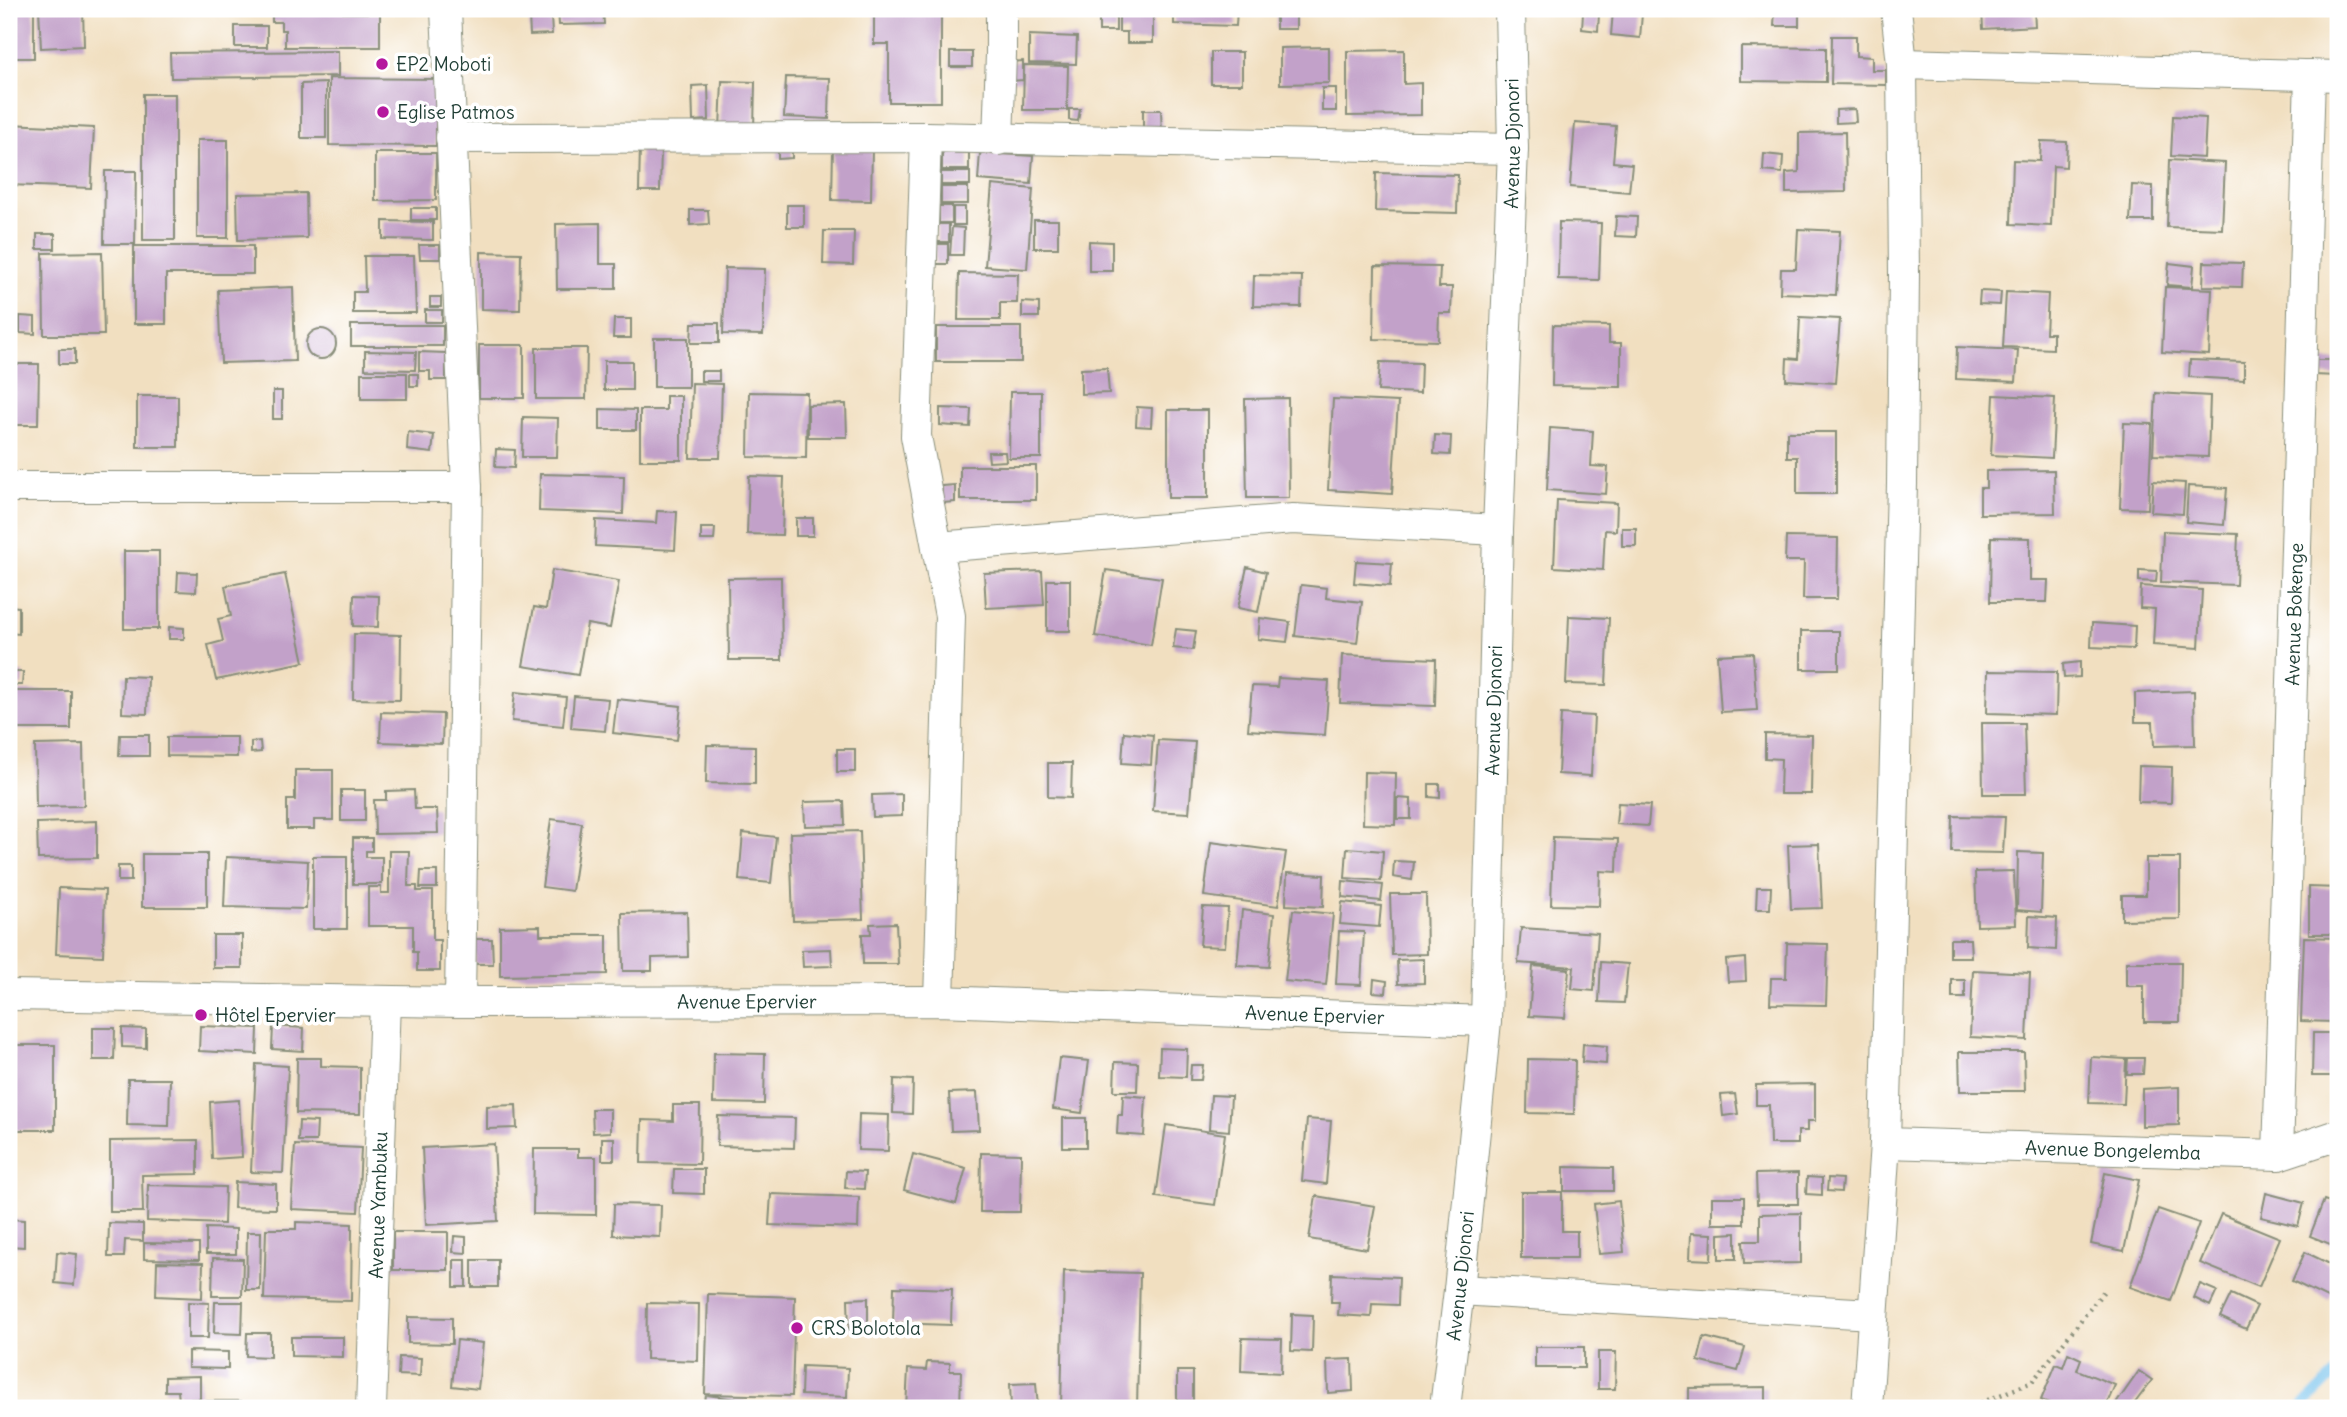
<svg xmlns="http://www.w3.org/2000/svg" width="2347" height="1417" viewBox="0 0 2347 1417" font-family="Delius,sans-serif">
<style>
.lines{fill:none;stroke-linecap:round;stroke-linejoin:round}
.stream{stroke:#71c0ec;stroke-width:10}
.building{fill:#c2a1c9}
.street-casing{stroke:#888e7a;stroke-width:32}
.path{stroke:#888e7a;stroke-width:4.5;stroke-dasharray:2 5;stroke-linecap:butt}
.street{stroke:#fff;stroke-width:30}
.poi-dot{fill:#b5179e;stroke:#fff;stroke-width:2.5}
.labels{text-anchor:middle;stroke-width:7;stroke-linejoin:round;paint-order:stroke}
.poi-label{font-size:19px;fill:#1f3d34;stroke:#fff;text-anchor:start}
.street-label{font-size:19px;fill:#1f3d34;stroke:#fff}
</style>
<rect width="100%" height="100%" fill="#fff"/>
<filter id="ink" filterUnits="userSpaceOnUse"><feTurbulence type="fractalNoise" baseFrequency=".0143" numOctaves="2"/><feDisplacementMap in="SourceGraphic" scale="14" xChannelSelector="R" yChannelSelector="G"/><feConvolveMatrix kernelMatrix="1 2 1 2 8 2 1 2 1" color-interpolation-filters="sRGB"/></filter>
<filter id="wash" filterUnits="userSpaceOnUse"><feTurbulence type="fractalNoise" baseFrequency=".00686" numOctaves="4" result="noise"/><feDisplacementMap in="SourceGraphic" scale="28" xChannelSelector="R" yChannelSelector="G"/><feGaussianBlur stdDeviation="1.57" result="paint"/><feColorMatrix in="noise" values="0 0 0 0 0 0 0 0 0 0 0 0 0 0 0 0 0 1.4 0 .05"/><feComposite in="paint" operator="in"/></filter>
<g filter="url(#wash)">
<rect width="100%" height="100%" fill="#f1dfc0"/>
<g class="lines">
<path class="stream" d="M2301,1408L2338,1371"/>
</g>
<g id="blocks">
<path class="building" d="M9,9H34V58H9Z
M39,9H83L84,46L41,48Z
M167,9H247V12L167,13Z
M272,9H343V13H380V47H285V30H281V22H272Z
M558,9H603L604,24L559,25Z
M874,9H941V102H889V44H874Z
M1174,9H1237L1236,26L1174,24Z
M1276,9H1296V29H1276Z
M1775,9H1799V26H1774Z
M1982,9H2034L2035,26L1983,29Z
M1613,11L1642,14L1640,38L1611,35Z
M1583,13L1599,14L1598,31L1582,29Z
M529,16H551L552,34L530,35Z
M1099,16H1116V31H1099Z
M1119,16H1153V43H1127V32H1119Z
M235,26H267V47H235Z
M1029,35L1077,37L1076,64L1029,63Z
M1832,36H1856V56L1872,57V70H1886V85L1831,84Z
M1329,47V83L1280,84V48Z
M1741,47L1826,48V82L1741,81Z
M1404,50V84L1421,83V115L1347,116V51Z
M338,51V76L171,78L170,53Z
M950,52H972V67H950Z
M1211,52H1242V84H1211Z
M1023,61V80L1011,81V62Z
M1024,65L1068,66L1067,110H1023Z
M786,77L830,78L829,119L784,117Z
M329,78L436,79V146L329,145Z
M722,81L755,82L754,130L720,129Z
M326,83V138H301V84Z
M708,85L709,120L693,121L692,86Z
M1322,88H1336V111H1322Z
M143,94H175V240H143Z
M1069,109H1080L1078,121L1069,120Z
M1855,109L1856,122L1836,123V110Z
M1143,110H1161L1162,135H1143Z
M2173,116L2206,118L2204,158L2171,156Z
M1575,123L1616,126L1613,162L1632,164L1629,192L1570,187Z
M9,124L94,128L91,188L9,185Z
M1845,132L1846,192L1786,193V173L1799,172V133Z
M197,140H228V238H197Z
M2041,141L2067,142L2066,167L2053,166L2051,226L2011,224L2013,160L2040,161Z
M640,146H661L660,191H639Z
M792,148V158L778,159V149Z
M833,148H872L871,201L832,200Z
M942,152L969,153V170H942Z
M375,153H436V200L375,201Z
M980,153L1033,156L1031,184L978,180Z
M1764,154L1783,156L1782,173L1763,171Z
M2169,160L2225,163L2222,229L2167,227Z
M105,171H136L135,244H104Z
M941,172H970V185H941Z
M1376,173L1458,175L1457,213L1375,211Z
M992,185L1033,189L1027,269L985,266Z
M2132,185L2153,186V221H2130Z
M941,187H968V204H941Z
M306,193L307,238L238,240L237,194Z
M787,205H804V227H787Z
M939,206H952V223H939Z
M953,207H965V225H953Z
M411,208H436V220H411Z
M690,210H708L709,224L690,225Z
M1616,216L1637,217L1636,237L1615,236Z
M1034,220H1058V248H1034Z
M383,221L433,222V240L383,239Z
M1559,222L1601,223L1599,280L1558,279Z
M600,223V264H616V289H557L556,224Z
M937,224H949V242H937Z
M952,227L964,228L963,255H950Z
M1798,229L1840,231L1836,295L1780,293L1781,269H1796Z
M824,231H854L853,265L823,264Z
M37,234H55V249H37Z
M1089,241L1112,242V271H1089Z
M935,244H948V264H935Z
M419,245H440V259H420Z
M134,246H253V274H166V324H134Z
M102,252L104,335H44L43,253Z
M481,252L521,253L520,310L481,309Z
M364,256H414L416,313H353V292H365Z
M2204,262L2243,263L2242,287L2203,286Z
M2169,263L2194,266L2192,287L2167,285Z
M1375,266L1440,267L1439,287H1452L1451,313H1439L1438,341L1374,339Z
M725,268L765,269L763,335L723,334Z
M959,273L1018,274L1017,303H1000V320H958Z
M1254,275L1302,276L1301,307L1253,306Z
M293,287L295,361L221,363L218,290Z
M2165,287L2212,289L2209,355L2162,352Z
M1980,291L2001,292L2000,305L1979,304Z
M2006,292L2048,294L2046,333H2053V349L2003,347Z
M430,297H441V307H430Z
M1022,302L1039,303V317H1022Z
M425,310H442V322H425Z
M20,316L35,317V334L20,333Z
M1800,317L1840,319L1835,383L1786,380L1787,358L1798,359Z
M614,319H631V338H613Z
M692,323H719V343H691Z
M351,325H443V346H351Z
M1553,325L1609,326V343H1621V387L1552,386Z
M936,327H1021V362H936Z
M306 344a15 15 0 1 1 30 0a15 15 0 1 1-30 0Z
M654,338H688V387H654Z
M479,345H524V398H479Z
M1957,347L2018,350L2016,382L1956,379Z
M536,348H587L586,399H536Z
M59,349H75V364H59Z
M365,351L416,352L415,370L365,369Z
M419,352L446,353V380H430V371H419Z
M2190,360L2244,362V380L2189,377Z
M2315,360H2336V376L2315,375Z
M604,361H632V390H604Z
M1380,362L1421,363L1420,393L1378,391Z
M9,364H39L38,425H9Z
M1107,368L1109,393L1081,394V369Z
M701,371H719V381H701Z
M361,373H407V399H361Z
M410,374H418V386H410Z
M692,383L722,384L720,458H690Z
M273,391H282V419H273Z
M749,392L807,393L806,458L748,457Z
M1010,392H1041V458H1009Z
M2156,393L2210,396L2208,457L2153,455Z
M1994,395L2055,398L2052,458L1991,455Z
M137,396H178V447H137Z
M666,396H681V460H640V410H666Z
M1288,398L1289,498H1247L1245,399Z
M1333,399L1398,402L1392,494L1328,490Z
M846,404L847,437H808V405Z
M1137,407L1152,408L1151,427L1136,426Z
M940,408L971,409L970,427L940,425Z
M600,409L636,410V430H600Z
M1168,410H1208V498H1168Z
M523,417L558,418L557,457H522Z
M2124,423L2152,424L2148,509L2120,508Z
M1550,428L1593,431L1591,466L1608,467L1606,494L1547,490Z
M408,432L434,435L432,453L407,450Z
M1787,432H1836V494H1797V457H1787Z
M1435,435L1451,436L1450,455L1434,454Z
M496,449L515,450L514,468L495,467Z
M988,452H1005L1006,461L989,462Z
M960,466H1036V500H960Z
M2054,470L2055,513L1980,514V488H1986V471Z
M540,474L624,476L623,514L539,511Z
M749,476L784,477L782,535L747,534Z
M2153,481L2185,483L2183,514L2151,512Z
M955,485V502L942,503V486Z
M2188,486L2227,488L2224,525L2186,522Z
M1557,500L1617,503L1616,531L1605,530L1603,570L1554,567Z
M657,511L677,512L675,550L595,546L596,520L656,523Z
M796,518H813V536H796Z
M701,528H715L714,540H701Z
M1622,528H1636V546H1622Z
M2163,531L2238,534L2236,585L2161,582Z
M1786,537L1838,538L1837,599H1803L1804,561H1785Z
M1991,537L2030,538V580H2048L2047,602H1990Z
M124,551H159V629H124Z
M1356,561L1392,563L1390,586L1354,583Z
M1247,567L1266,572L1258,612L1238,608Z
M552,570L619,581L610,628L587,624L578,675L523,666L534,607L546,609Z
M1106,570L1162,578L1151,645L1095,636Z
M2139,570L2157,571L2156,582L2139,581Z
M1042,571L1044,605L986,608L984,573Z
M178,572L197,573L196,592L177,591Z
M285,574L304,662L216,680L208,645L223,641L218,619L231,616L225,586Z
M781,577L782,660H729L728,578Z
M1047,580H1070V631H1047Z
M1301,585L1327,588L1326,598L1362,602L1357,643L1295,636Z
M2141,586L2202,590L2199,648L2153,645L2155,609L2140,608Z
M354,595L379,596L378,627L353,626Z
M9,606L19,607V634L9,633Z
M1569,616L1609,618L1606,685L1566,684Z
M1260,618L1290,622L1287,642L1258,639Z
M2092,623L2135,626L2134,649L2091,647Z
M169,627L184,628V639H169Z
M1176,629L1196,631L1193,650L1173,648Z
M1801,631H1839V669H1801Z
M354,634L401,635L400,700L353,699Z
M1753,653L1757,710L1721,712L1717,655Z
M1342,655L1436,659L1435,706L1340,703Z
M2080,662V677L2064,678L2063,664Z
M1988,671L2057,672L2056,715L1987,713Z
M10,672H23L22,685H10Z
M123,676L148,677L147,714L122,713Z
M1278,678L1329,681L1325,735L1248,730L1252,686L1277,687Z
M9,691H71V729H9Z
M2194,691L2195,745L2154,746L2153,722H2135V693Z
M515,692L566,697L563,726L512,721Z
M574,696L608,699L605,731L571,728Z
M617,699L681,706L677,740L613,733Z
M381,712L443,714L442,744L380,742Z
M1561,714L1594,716L1591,776L1558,774Z
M1982,723H2024L2026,794H1983Z
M1124,732L1153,735L1151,765L1122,763Z
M1765,734L1812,735L1811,794H1780L1781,759L1765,758Z
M120,735H149V756H119Z
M167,737H237V757L167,756Z
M1158,740L1195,742L1189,813L1153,811Z
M260,741L261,752L251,753V742Z
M83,744L84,806L36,807L35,745Z
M707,745L755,746V784L706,783Z
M837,749H855V772H837Z
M1048,763H1072L1071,798L1048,797Z
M2139,766L2172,767L2171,803L2138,802Z
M295,770H333V820H314V829H287V800H295Z
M1364,772L1396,773L1395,825L1363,824Z
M1429,784H1440V798L1429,797Z
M341,790H365V821H341Z
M414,790L415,809H437L438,833L375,834L374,800H386V791Z
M902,794V816L873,817L872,795Z
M1397,798L1411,799V819H1397Z
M844,801L845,825L805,826L804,802Z
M1618,803L1650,805L1648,826L1616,824Z
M1953,816L2005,817L2003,853L1952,852Z
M551,819L582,823L572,891L542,887Z
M97,821V858L38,859L37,823Z
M860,831L863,919L793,921L790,833Z
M743,833L776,837L771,883L739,880Z
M1553,837L1618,839L1617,872L1600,871L1599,906L1551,905Z
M353,838H372V851H366V857H382V884H353Z
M1211,842L1286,852L1278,906L1204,896Z
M1819,844L1822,908L1791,909L1788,845Z
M1347,848L1383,851L1381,881L1345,878Z
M389,851H409L408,886H417V891H433V940H440V971H417V952H413V926H368V887H381V893H389Z
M2018,852L2043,853L2041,912L2017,910Z
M142,854H207V907H142Z
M313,856H347V929H313Z
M226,857L308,861L306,909L224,907Z
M2146,858H2180V919L2122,920V895H2146Z
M1394,861L1414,862L1412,880L1393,877Z
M118,866H131V881H118Z
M421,871H437V888H420Z
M2014,871L2016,925L1977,926L1975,872Z
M1287,873L1324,875L1323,907L1286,905Z
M1343,881L1383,885L1381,901L1342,897Z
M1757,887H1771L1770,909H1756Z
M2309,887L2338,888V934H2309Z
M59,888L105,890L103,956L56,954Z
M1390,894H1426L1427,954L1392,955Z
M1342,902L1381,906L1379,927L1340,924Z
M1203,907L1228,908L1225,947L1200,946Z
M1242,910L1274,914L1269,967L1237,965Z
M1293,910L1333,914L1326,985L1285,981Z
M687,912L688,957L652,958V971H623L622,913Z
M2029,916L2057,918L2056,950L2028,948Z
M896,923L898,964H863L862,934H871L870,924Z
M540,926V935H607V974L500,976V927Z
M1521,928L1598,933L1594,991L1572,989L1574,967L1518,963Z
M1339,931L1364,932L1361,985L1336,984Z
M213,935H242V968H213Z
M2304,937L2337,938L2334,1022L2301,1021Z
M475,939H492L493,964H475Z
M1950,939H1970L1971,957H1950Z
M1787,943L1828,944L1826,1005L1770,1004L1771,978H1786Z
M831,949L832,966L803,967L802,950Z
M1745,958L1746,981L1728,982L1726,960Z
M1424,959V983L1398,984L1397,960Z
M1601,962L1628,964L1624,1003L1599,1002Z
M2126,962H2181L2180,1022H2144V986H2126Z
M1533,966L1569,969L1565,1018L1529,1016Z
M1973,970L2030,973L2027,1040L1970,1037Z
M1374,979L1387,981L1386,993L1373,992Z
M1952,980H1965V998H1952Z
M200,1026L258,1028L257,1054L199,1051Z
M273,1026L304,1028L303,1051L272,1049Z
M93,1028H115L114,1060H93Z
M122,1028L146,1029V1048L122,1047Z
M2313,1033H2338V1076H2312Z
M1583,1044L1607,1046L1606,1064L1582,1062Z
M13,1045H55V1130H12Z
M1160,1048L1187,1049L1186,1077L1159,1076Z
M1959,1052H2024L2025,1091H1960Z
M714,1053L765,1054L764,1104L713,1103Z
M2091,1057L2126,1059L2124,1104L2089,1103Z
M297,1058H321V1066L360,1067V1114L296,1113Z
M1059,1058L1089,1061L1082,1113L1053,1109Z
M2128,1058H2144L2143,1074H2127Z
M1528,1059L1575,1060L1574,1114L1527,1113Z
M1115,1062L1138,1063L1137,1091H1114Z
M256,1064L288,1066L283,1173L251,1172Z
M1191,1065H1203L1201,1080H1190Z
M128,1079H170L169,1126L127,1125Z
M894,1079L913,1080L912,1114L893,1113Z
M1815,1084V1121H1807V1131H1798V1144H1770L1769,1105H1756V1085Z
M2179,1087V1125L2142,1126V1089Z
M977,1092L979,1130L951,1131L949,1093Z
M1735,1094L1738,1114L1723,1116L1721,1095Z
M1123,1095L1146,1097L1144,1136L1117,1134L1118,1115H1122Z
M1211,1095L1231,1096L1229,1131L1209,1129Z
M239,1100L242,1157L212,1159L210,1102Z
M516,1105L517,1128L487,1129V1106Z
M673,1105H700L699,1164L641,1163L642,1120L673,1121Z
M592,1109H610V1132L593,1133Z
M859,1114L889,1115L888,1151L858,1150Z
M718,1116L795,1118L794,1148L717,1146Z
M1063,1118H1086V1147H1063Z
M1307,1119L1331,1121L1326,1184L1302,1181Z
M299,1121L317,1122L316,1141H298Z
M1166,1125L1225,1134L1215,1205L1156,1197Z
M602,1138H614V1160H602Z
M198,1140V1174L142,1175L143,1212H110V1141Z
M494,1144L498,1221L426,1225L422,1148Z
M295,1145L361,1148L358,1212L291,1209Z
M534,1149H578V1157H596V1215L533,1214Z
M981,1153L1021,1154L1020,1212H980Z
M913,1154L966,1168L956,1204L904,1190Z
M1564,1167L1613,1168V1191H1564Z
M674,1169H704V1194L673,1193Z
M846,1171L865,1172L864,1189L845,1188Z
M1798,1173V1204H1757L1756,1174Z
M2105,1173L2139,1180L2124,1251L2091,1244Z
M1807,1177L1822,1178V1195L1806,1194Z
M1828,1178L1842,1179L1841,1192L1827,1191Z
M235,1182L276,1184V1209L234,1208Z
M148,1185L225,1187L224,1224L147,1221Z
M1521,1192H1562V1231H1577V1258H1521Z
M2266,1193L2304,1203L2298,1226L2261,1217Z
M771,1194L859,1197L858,1228L769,1225Z
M1316,1196L1375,1206L1367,1249L1309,1239Z
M1712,1197H1744V1224H1712Z
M2324,1200L2338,1205V1238L2335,1246L2310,1236Z
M1619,1201L1624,1252L1599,1254L1594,1204Z
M614,1204L661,1205L660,1237L613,1235Z
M2158,1209L2199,1223L2171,1301L2130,1287Z
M1801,1213V1263L1744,1264L1743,1241H1760V1214Z
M2221,1214L2280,1238L2259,1287L2200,1263Z
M9,1219L24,1220V1247L9,1246Z
M296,1222L352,1224L351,1301L264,1299L266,1229H296Z
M109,1223L143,1224V1241L125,1240L124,1257H108Z
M206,1228L236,1229V1254H206Z
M247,1232H261L260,1290H246Z
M393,1232H448V1270H393Z
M1691,1233L1712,1234L1711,1260L1690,1259Z
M1736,1233V1259H1719V1234Z
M454,1236L466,1237V1253L453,1252Z
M144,1243L199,1244V1260L144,1259Z
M57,1252L77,1254L74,1285L55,1283Z
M2305,1252L2338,1268V1280L2329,1299L2292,1281Z
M213,1258L243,1259L242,1296H212Z
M454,1260H466V1287H454Z
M472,1260H498V1287H472Z
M157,1262L203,1263L202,1298L156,1296Z
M1064,1271L1140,1273L1137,1408H1061Z
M1332,1274L1399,1277L1398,1305L1372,1304L1371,1317L1338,1315L1339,1302H1331Z
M2200,1284L2217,1291L2210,1306L2194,1298Z
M894,1287L952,1289L951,1325L893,1323Z
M708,1294L795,1297L792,1396L705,1394Z
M2231,1294L2257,1306L2246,1329L2220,1317Z
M868,1298V1329L849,1330L848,1299Z
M188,1302L209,1303L208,1338H188Z
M215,1302H243L242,1334L214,1333Z
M647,1303L699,1304L698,1361L646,1359Z
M1292,1314L1313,1315L1312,1352L1291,1351Z
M408,1317L452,1318V1344L408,1343Z
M247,1333H270V1357L246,1356Z
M291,1337H343V1357L291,1356Z
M1704,1337L1745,1347L1738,1371L1698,1361Z
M1242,1338L1282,1339L1281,1373L1241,1371Z
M457,1340L483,1343L478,1389L452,1386Z
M1535,1347H1584V1368H1535Z
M188,1351L228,1352V1369L188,1368Z
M1598,1352H1616L1615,1389H1598Z
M2068,1353L2081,1359L2077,1370L2115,1385L2105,1408H2047L2049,1403L2041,1400L2056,1364L2063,1367Z
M399,1357L421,1358L420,1376L398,1375Z
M1352,1359L1353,1391L1328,1393L1327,1360Z
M927,1362L950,1363V1371H961L960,1408H906L908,1369L926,1370Z
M802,1366L848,1368L847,1397L801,1395Z
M1177,1371H1193V1401H1177Z
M2139,1371L2152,1380L2131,1408H2113Z
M200,1376V1399L179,1400L178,1391H165V1377Z
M1036,1383L1038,1408H1011L1010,1384Z
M1766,1387V1408H1689V1388Z
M706,1395L745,1400L744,1408H704Z
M172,1401H241V1408H172Z
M1494,1403L1536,1404V1408H1494Z"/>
</g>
</g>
<g filter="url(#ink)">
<use href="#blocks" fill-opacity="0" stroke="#888e7a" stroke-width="2"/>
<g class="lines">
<g class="street-casing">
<g id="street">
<path d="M446,9L467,487L460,1002"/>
<path d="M1902,64L2338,76"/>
<path d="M926,137L916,436L950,616L939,1001"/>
<path d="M451,138L926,137L1513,149"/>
<path d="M998,140L1001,54V9"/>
<path d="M9,487H467"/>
<path d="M937,547L1293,519L1498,530"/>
<path id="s1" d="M9,995L460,1002L939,1001L1486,1021"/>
<path id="s2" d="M1885,1143L2278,1155L2338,1135"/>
<path id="s3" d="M2278,1155L2310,75"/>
<path d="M1459,1290L1872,1314"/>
<path id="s4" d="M371,1408L385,1001"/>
<path id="s5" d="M1445,1408L1459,1290L1486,1021L1498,530L1513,149L1510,9"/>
<path d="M1867,1408L1885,1143L1902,484L1904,274L1902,64L1896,9"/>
</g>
</g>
<path class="path" d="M1968,1408L2032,1382L2104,1291"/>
<use href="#street" class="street"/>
</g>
</g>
<g class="poi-dot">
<circle cx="382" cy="64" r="7"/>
<circle cx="383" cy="112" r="7"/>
<circle cx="201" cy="1015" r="7"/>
<circle cx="797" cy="1328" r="7"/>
</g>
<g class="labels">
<g class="poi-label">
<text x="396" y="71">EP2 Moboti</text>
<text x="397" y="119">Eglise Patmos</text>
<text x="215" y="1022">Hôtel Epervier</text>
<text x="811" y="1335">CRS Bolotola</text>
</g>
<g class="street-label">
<text dy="7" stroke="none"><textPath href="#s5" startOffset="1267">Avenue Djonori</textPath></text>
<text dy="7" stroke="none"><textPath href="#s3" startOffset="541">Avenue Bokenge</textPath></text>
<text dy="7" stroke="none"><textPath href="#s5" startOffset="700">Avenue Djonori</textPath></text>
<text dy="7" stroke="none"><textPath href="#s1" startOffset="738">Avenue Epervier</textPath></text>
<text dy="7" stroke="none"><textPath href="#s1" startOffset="1306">Avenue Epervier</textPath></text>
<text dy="7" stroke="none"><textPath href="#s2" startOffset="228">Avenue Bongelemba</textPath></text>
<text dy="7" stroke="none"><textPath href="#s4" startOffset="203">Avenue Yambuku</textPath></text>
<text dy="7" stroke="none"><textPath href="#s5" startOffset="133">Avenue Djonori</textPath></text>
</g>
</g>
<rect width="2347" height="1417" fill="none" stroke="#fff" stroke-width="35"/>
</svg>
